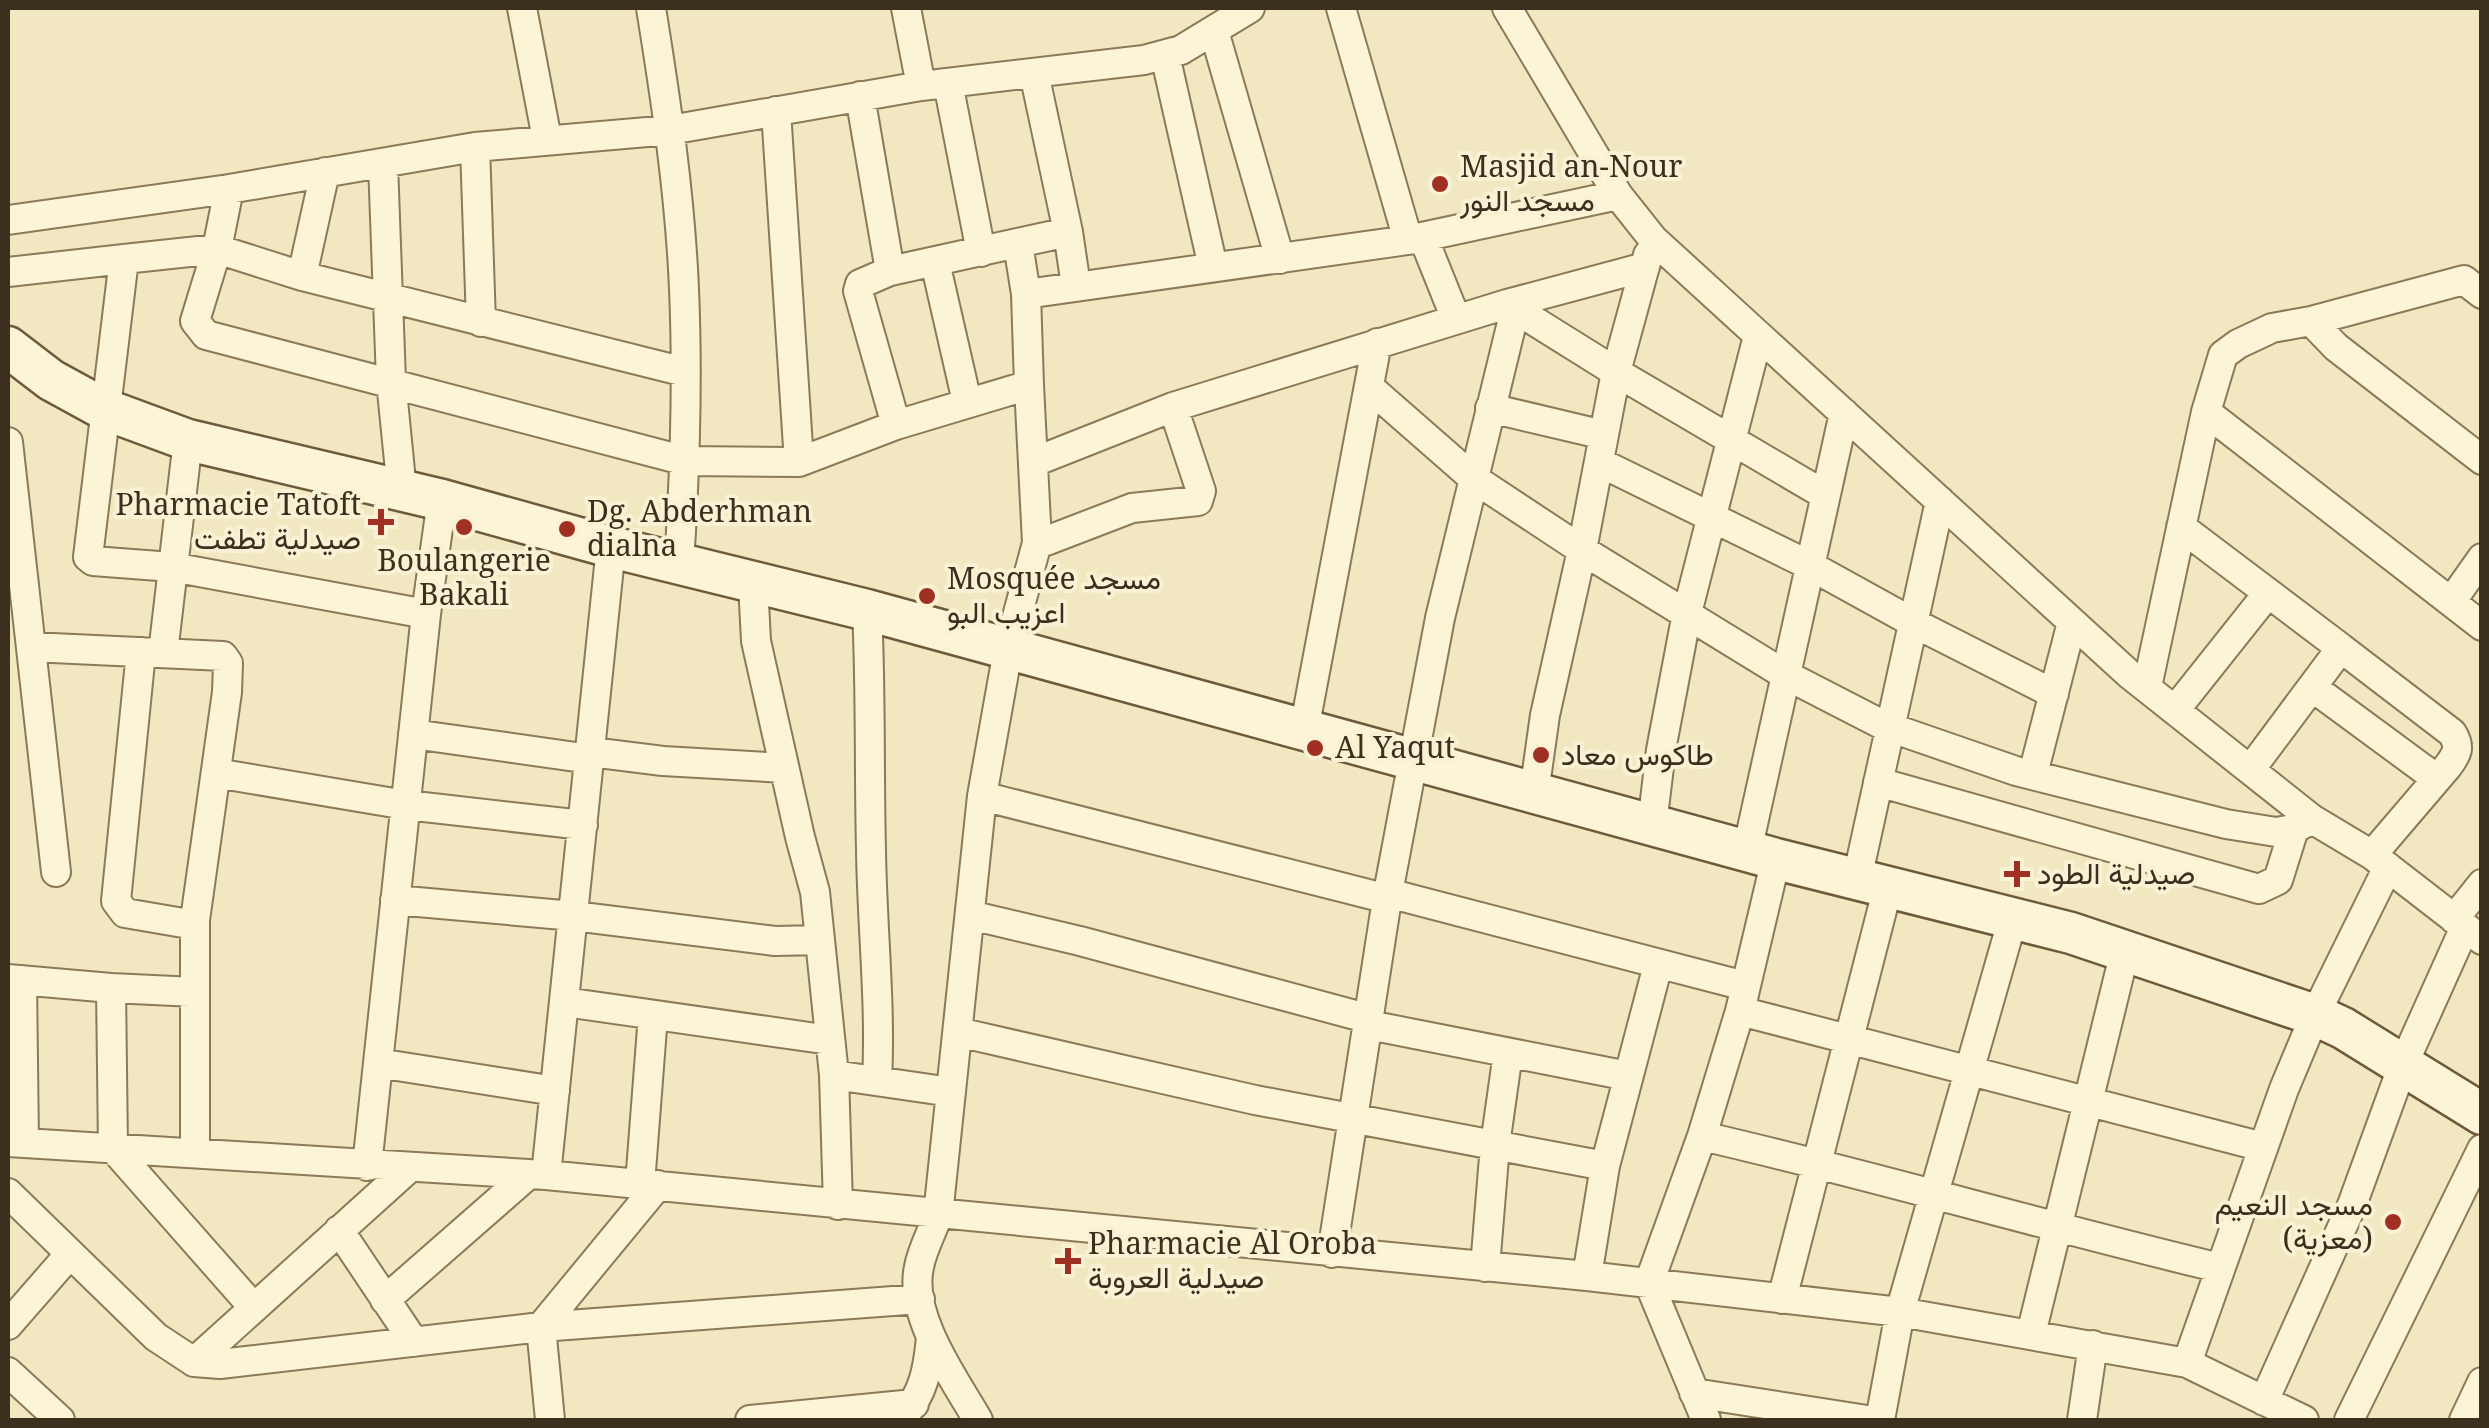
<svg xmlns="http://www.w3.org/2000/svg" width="2489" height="1428" viewBox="0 0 2489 1428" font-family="'Noto Serif',Vazirmatn,serif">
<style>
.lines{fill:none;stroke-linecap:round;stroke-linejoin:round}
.street-casing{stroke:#8c7958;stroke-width:32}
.secondary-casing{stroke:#6e5a3b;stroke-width:45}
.street{stroke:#fbf4d6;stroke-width:28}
.secondary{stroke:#fbf4d6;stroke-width:40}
.poi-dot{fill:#a03024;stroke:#f8f1d3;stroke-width:4}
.labels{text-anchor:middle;stroke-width:8;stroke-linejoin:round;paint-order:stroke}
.poi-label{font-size:30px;fill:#3b2f1d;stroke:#f8f1d3;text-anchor:start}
</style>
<rect width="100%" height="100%" fill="#f1e8c2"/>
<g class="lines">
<g class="street-casing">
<path id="street" d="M522,8L547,139
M651,8C666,101 680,194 684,289C688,381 685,472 679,564
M906,8L921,86
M1341,8L1408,240
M1507,8L1618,195L1653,239L2129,674L2312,819L2372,855L2482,940
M1214,31L1280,259
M1165,55L1213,267
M1034,73L1068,232L1076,286
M948,83L981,252
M860,96L890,271L860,284L858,291L896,425
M776,111L799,462
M475,147L481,322
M383,163L391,381L402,491
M229,189L217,249L195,321L206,335L686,461L799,462L896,425L1029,385L1037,543L1008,650L982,796L938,1215C932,1232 922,1250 919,1267C908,1316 955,1380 978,1420
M8,220L229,189L475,147L670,130L921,86L1144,60L1181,50L1250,8
M1423,237L1456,319
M1018,244L1026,294
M935,262L967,402
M890,271L1068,232
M8,272L124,259
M302,276L325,172
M1507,304L1616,372L1825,495
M1515,310L1440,618L1388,893L1745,986
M2311,321L2464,280L2482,294
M1029,385L1026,294L1408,240L1618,195
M1369,387L1473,478L1582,550L1784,674L1883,725L2016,771L2226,824L2276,832L2294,829L2312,819
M1490,408L1604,435
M2206,412L2482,626
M8,442L56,872
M1034,462L1173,407
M1599,462L1809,565L1914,623L2054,694
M2181,527L2341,648
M1046,541L1132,508L1198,501L1201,491L1173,407L1507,304L1645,267
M753,583L756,641L800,837L815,892L834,1075L838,1205
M2451,602L2482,558
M867,610C871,690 869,770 871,850C872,927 881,1004 877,1081
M426,614L172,567L93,561L88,557L124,259L217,249L302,276L685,372
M31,647L223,656L228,663L227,692L195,920V1151
M141,652L116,901L125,913L195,925
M163,653L188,440
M2147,687L2206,412L2223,355L2238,344L2272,328L2311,321L2336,347L2482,460
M2312,687L2437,779
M2175,710L2268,593
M1304,730L1377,343
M413,734L590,759
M591,752L663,761L784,768
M2250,770L2341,648L2452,733C2461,747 2457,754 2448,766L2372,855
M216,773L406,805L583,825
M2033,774L2072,622
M1878,782L2259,889L2278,880L2294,829
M1534,793L1545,715L1582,550L1616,372L1648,255
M982,796L1388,899
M1652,825L1661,750L1687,613L1758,336
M1747,851L1844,413
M1857,879L1940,501
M395,900L574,916L775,941L819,940
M970,915L1080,941L1370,1019
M2454,919L2482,884
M8,979L111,988L113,1148L254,1308
M22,980L24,1143
M111,988L195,992
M565,1002L830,1040
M1740,1011L2263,1147
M1369,1025L1628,1076
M958,1032L1255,1100L1605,1166
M378,1063L555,1091
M834,1075L951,1092
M1702,1136C1876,1176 2047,1227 2220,1268
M8,1142L546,1175L1587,1276L1900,1312L2187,1363L2304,1420
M367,1166L426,614L442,500
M546,1175L611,547
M640,1184L653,1015
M8,1193L156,1337L194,1362L220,1364L541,1327L920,1299
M339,1230L414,1342
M1332,1253L1388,893
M1485,1267L1495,1145L1508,1053
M1587,1276L1605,1166L1658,965
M1782,1299L1888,887
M385,1300L529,1174
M8,1325L69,1255
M2031,1334L2125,951
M194,1362L409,1168
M2187,1363L2284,1089L2315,1015L2388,867
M8,1372L60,1420
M1694,1393L1867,1420
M2264,1401L2352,1205L2403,1065L2465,927
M902,1418C924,1393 928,1369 931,1337
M550,1420L541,1327L658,1185
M750,1420L914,1404
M1706,1420L1649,1283L1702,1136L1740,1011L1776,859
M1880,1420L1900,1312L2013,918
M2082,1420L2093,1345
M2349,1420L2482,1149
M2464,1420L2482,1382"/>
</g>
<g class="secondary-casing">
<path id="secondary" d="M8,347L51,380L104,409L188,440L442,500L611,547L867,610L1776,859L2071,933L2315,1015L2343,1028L2482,1114"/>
</g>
<use href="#street" class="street"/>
<use href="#secondary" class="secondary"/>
</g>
<g class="poi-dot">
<circle cx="1440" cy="184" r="10"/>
<path d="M376 507h10v10h10v10h-10v10h-10v-10h-10v-10h10z"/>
<circle cx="464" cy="527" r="10"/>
<circle cx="567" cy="529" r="10"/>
<circle cx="927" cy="596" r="10"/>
<circle cx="1315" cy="748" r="10"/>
<circle cx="1541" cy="755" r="10"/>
<path d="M2012 859h10v10h10v10h-10v10h-10v-10h-10v-10h10z"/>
<circle cx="2393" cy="1222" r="10"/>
<path d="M1063 1246h10v10h10v10h-10v10h-10v-10h-10v-10h10z"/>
</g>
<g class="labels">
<g class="poi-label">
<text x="1460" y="177">Masjid an-Nour<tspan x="1460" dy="34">مسجد النور</tspan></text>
<text x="361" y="515" text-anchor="end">Pharmacie Tatoft<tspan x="361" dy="34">صيدلية تطفت</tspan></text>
<text x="587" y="522">Dg. Abderhman<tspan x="587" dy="34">dialna</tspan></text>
<text x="464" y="571" text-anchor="middle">Boulangerie<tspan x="464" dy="34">Bakali</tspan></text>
<text x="947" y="589">Mosquée مسجد<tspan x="947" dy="34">اعزيب البو</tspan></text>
<text x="1335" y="758">Al Yaqut</text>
<text x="1561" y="765">طاكوس معاد</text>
<text x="2037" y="884">صيدلية الطود</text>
<text x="2373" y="1215" text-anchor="end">مسجد النعيم<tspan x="2373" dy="34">(معزية)</tspan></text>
<text x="1088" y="1254">Pharmacie Al Oroba<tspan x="1088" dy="34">صيدلية العروبة</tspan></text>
</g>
</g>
<rect width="2489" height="1428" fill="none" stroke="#3b2f1d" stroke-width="20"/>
</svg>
